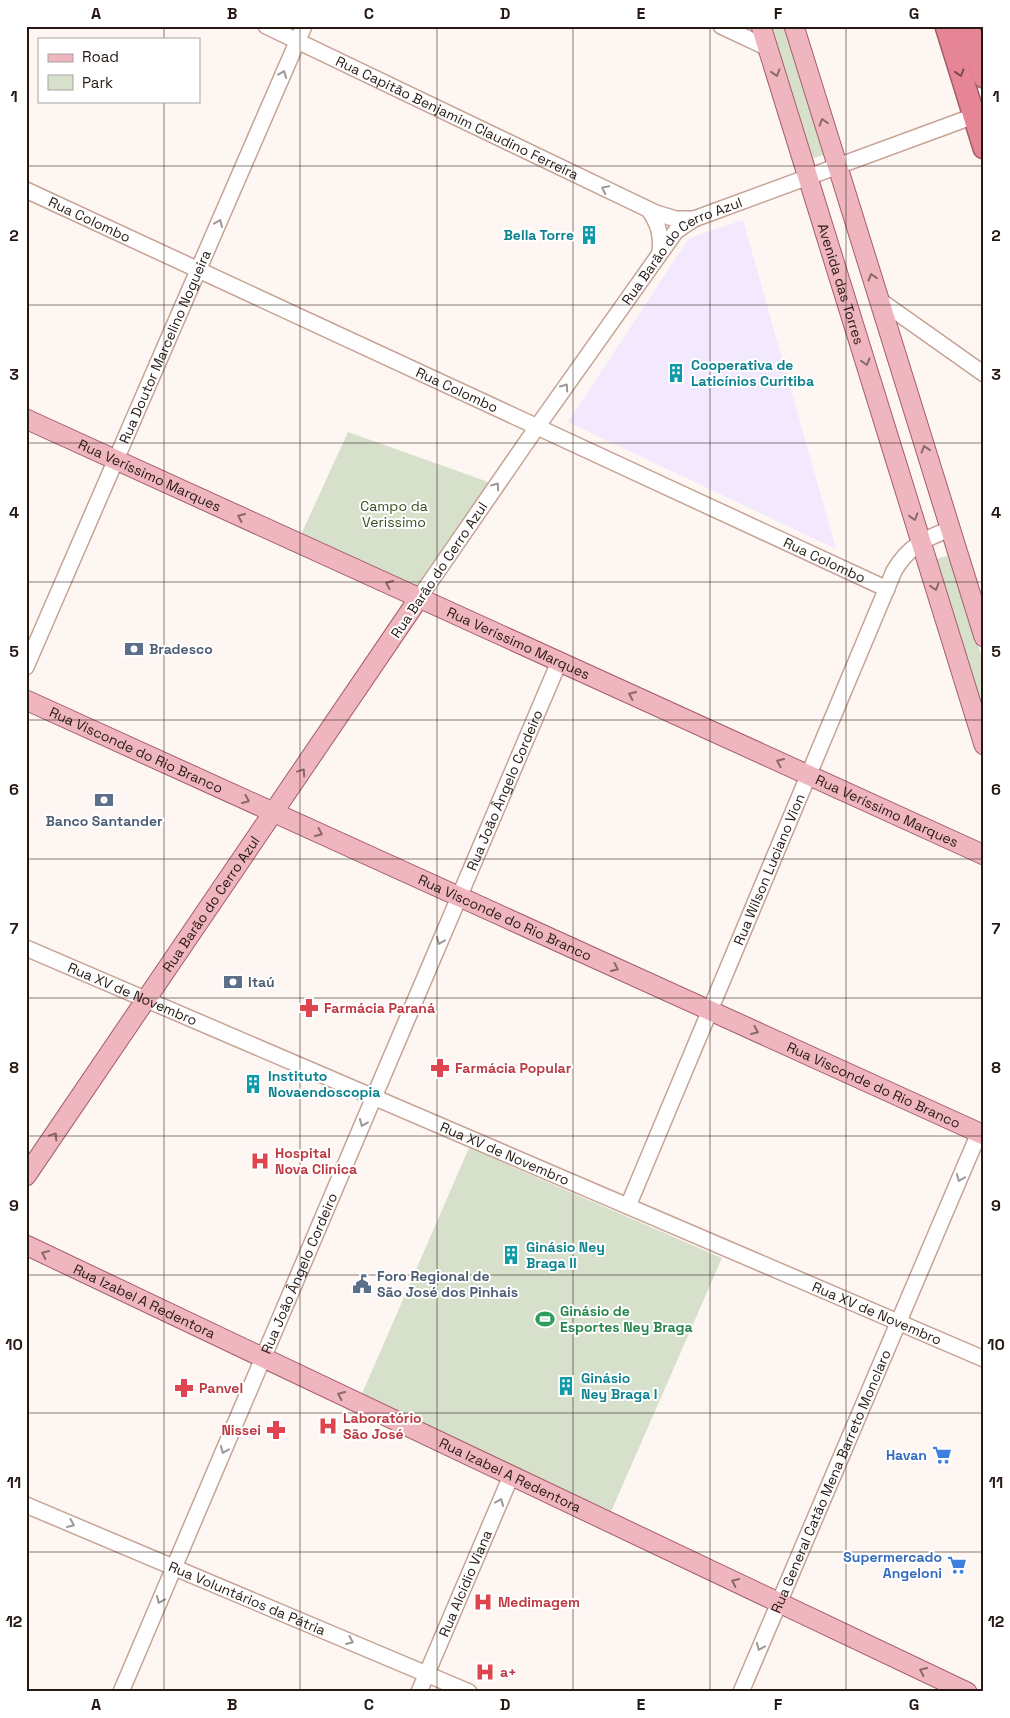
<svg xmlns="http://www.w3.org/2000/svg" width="1010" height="1718" viewBox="0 0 1010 1718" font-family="'Space Grotesk',sans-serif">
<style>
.industrial{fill:#f3e9fe}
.green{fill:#d7e0cb}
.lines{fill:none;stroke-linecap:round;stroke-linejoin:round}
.minor-casing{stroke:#c6a395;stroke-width:18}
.major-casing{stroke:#a35f68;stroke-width:21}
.highway-casing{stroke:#a35f68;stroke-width:24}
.minor{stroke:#fff;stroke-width:15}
.major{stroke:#f0b6bf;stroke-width:19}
.highway{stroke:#e68595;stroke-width:21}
.oneway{stroke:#8b686a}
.oneway2{stroke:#7c4a4e}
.oneway3{stroke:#9d9895}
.grid{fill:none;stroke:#261914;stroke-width:1;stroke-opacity:0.55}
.labels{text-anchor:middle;stroke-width:4;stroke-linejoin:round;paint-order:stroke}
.street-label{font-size:14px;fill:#261914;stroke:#fff}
.culture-label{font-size:14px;font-weight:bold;fill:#0d838f;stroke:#fff;text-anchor:start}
.park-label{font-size:14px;fill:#3b4c1e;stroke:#fff}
.service-label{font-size:14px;font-weight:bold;fill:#4e5e75;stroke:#fff;text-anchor:start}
.health-label{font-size:14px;font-weight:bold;fill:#be3a42;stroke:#fff;text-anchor:start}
.leisure-label{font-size:14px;font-weight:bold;fill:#27864d;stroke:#fff;text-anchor:start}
.shop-label{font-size:14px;font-weight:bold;fill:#366cbe;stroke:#fff;text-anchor:end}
.neatline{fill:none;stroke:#261914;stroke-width:2}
.grid-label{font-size:16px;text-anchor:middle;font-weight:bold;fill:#261914}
</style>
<rect width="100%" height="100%" fill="#fef6f3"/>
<path class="industrial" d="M743,220L836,549L568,422L689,238Z"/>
<path class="green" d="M766,26H787L827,154L808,160Z
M348,432L491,483L417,591L299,539Z
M950,555L984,664V722L936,559Z
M469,1148L722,1258L610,1514L361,1396Z"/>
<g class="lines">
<g class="minor-casing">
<g id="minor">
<path id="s1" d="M266,26L656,213L676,219H693"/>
<path d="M721,26L768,48"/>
<path id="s2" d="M26,190L887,589"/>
<path d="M649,210C658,223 662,235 660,251"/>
<path d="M878,299L984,374"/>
<path id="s3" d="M419,598L537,427L676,231L694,219L974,116"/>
<path id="s4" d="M26,667L304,26"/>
<path id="s5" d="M26,948L984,1359"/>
<path id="s6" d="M628,1206L894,571C908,547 925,538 951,529"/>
<path id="s7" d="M26,1505L469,1692"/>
<path id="s8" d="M121,1692L559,662"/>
<path id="s9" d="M419,1692L511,1476"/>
<path id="s10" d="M741,1692L979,1133"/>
</g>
</g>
<g class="major-casing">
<g id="major">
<path id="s11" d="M761,26L984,745"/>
<path d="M794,26L984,637"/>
<path id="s12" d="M26,419L984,855"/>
<path id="s13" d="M26,700L984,1135"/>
<path id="s14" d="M26,1176L419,598"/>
<path id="s15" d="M26,1245L967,1692"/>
</g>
</g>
<g class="highway-casing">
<path id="highway" d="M946,26L984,148
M968,26L984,77"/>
</g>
<use href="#minor" class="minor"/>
<use href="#major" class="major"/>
<use href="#highway" class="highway"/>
</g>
<defs><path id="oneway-chevron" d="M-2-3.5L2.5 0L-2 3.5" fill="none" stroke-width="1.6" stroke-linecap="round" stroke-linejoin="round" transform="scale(1.25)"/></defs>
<g class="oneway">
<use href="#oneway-chevron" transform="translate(776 73) rotate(73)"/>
<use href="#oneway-chevron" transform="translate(823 122) rotate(-107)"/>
<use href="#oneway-chevron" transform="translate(872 277) rotate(-107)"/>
<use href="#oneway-chevron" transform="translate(866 362) rotate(73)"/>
<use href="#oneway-chevron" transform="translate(925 449) rotate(-107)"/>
<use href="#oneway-chevron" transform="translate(241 517) rotate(-156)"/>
<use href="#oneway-chevron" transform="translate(914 517) rotate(73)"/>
<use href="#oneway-chevron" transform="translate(389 584) rotate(-156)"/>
<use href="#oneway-chevron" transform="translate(935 587) rotate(73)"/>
<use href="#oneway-chevron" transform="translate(632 695) rotate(-156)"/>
<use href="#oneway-chevron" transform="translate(780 762) rotate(-156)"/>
<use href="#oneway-chevron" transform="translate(302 772) rotate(-56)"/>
<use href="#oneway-chevron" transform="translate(246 800) rotate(24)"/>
<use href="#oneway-chevron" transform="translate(319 833) rotate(25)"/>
<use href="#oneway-chevron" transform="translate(615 968) rotate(24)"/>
<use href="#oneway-chevron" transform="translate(755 1031) rotate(24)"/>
<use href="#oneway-chevron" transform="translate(54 1136) rotate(-56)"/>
<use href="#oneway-chevron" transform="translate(45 1254) rotate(-155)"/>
<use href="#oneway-chevron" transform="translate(341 1395) rotate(-155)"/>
<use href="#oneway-chevron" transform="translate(735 1582) rotate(-155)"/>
<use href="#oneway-chevron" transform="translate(923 1671) rotate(-155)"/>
</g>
<use class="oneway2" href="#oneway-chevron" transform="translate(960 73) rotate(73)"/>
<g class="oneway3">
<use href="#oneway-chevron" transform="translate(283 74) rotate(-67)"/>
<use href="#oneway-chevron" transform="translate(605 189) rotate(-154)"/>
<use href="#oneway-chevron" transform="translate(219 223) rotate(-67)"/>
<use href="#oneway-chevron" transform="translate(565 387) rotate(-55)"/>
<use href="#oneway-chevron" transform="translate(496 486) rotate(-55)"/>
<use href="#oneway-chevron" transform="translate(440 941) rotate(113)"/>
<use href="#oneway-chevron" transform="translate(363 1123) rotate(113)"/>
<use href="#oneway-chevron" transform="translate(960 1178) rotate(113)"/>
<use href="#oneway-chevron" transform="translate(224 1450) rotate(113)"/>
<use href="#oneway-chevron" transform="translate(500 1502) rotate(-67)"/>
<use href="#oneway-chevron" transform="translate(71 1524) rotate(23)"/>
<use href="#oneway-chevron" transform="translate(160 1600) rotate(113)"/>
<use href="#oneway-chevron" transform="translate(350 1641) rotate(23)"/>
<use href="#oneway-chevron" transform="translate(760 1647) rotate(113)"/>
</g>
<path class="grid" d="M164,26V39M300,26V1692M437,26V1692M573,26V1692M710,26V1692M846,26V1692M164,101V1692M26,166H984M26,305H984M26,443H984M26,582H984M26,720H984M26,859H984M26,998H984M26,1136H984M26,1275H984M26,1413H984M26,1552H984"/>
<defs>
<g id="building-bare" transform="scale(1.5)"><path d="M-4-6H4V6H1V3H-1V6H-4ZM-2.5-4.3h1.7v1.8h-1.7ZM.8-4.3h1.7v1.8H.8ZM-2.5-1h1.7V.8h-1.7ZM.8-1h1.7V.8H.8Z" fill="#0f9aa8" stroke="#fff" stroke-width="2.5" paint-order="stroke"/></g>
<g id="bank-bare" transform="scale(1.5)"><path d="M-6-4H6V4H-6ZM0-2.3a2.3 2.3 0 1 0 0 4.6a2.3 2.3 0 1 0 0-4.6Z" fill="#5c6f8a" stroke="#fff" stroke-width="2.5" paint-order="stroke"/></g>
<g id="pharmacy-bare" transform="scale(1.5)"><path d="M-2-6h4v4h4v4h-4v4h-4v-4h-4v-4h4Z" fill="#e0444e" stroke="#fff" stroke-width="2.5" paint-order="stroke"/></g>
<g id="hospital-bare" transform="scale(1.5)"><path d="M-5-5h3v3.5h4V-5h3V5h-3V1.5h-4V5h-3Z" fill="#e0444e" stroke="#fff" stroke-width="2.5" paint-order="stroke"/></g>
<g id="civic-bare" transform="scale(1.5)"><path d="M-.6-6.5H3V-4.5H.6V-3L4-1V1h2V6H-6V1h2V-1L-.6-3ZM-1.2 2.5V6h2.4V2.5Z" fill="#5c6f8a" stroke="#fff" stroke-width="2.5" paint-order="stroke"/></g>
<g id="stadium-bare" transform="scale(1.5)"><path d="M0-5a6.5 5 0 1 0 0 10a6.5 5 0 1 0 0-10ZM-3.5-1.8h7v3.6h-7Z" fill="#2e9e5b" stroke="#fff" stroke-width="2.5" paint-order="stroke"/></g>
<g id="supermarket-bare" transform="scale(1.5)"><path d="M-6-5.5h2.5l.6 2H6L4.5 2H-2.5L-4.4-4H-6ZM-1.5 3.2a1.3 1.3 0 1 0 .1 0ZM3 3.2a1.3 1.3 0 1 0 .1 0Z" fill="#3f7fe0" stroke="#fff" stroke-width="2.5" paint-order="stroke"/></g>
</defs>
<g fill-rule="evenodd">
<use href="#building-bare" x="589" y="235"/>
<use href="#building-bare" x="676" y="373"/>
<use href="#bank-bare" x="134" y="649"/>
<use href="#bank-bare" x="104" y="800"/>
<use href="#bank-bare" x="233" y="982"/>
<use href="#pharmacy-bare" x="309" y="1008"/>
<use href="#pharmacy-bare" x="440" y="1068"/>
<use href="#building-bare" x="253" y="1084"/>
<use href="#hospital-bare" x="260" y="1161"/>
<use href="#building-bare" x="511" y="1255"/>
<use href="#civic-bare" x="362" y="1284"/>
<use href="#stadium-bare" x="545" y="1319"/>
<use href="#building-bare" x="566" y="1386"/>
<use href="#pharmacy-bare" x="184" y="1388"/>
<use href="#hospital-bare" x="328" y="1426"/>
<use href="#pharmacy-bare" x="276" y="1430"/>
<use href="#supermarket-bare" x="942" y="1455"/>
<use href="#supermarket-bare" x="957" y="1565"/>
<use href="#hospital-bare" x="483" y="1602"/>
<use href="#hospital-bare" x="485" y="1672"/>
</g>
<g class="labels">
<g class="street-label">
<text dy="5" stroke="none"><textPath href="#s1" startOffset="212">Rua Capitão Benjamim Claudino Ferreira</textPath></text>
<text dy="5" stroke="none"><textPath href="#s2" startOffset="70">Rua Colombo</textPath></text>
<text dy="5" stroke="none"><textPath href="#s3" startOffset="440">Rua Barão do Cerro Azul</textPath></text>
<text dy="5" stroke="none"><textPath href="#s11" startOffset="270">Avenida das Torres</textPath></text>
<text dy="5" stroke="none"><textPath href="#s4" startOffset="349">Rua Doutor Marcelino Nogueira</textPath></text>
<text dy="5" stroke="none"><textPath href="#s2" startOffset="475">Rua Colombo</textPath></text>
<text dy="5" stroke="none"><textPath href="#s12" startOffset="136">Rua Veríssimo Marques</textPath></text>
<text dy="5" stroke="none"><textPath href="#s2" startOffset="880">Rua Colombo</textPath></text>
<text transform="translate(439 570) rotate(-56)" y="5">Rua Barão do Cerro Azul</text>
<text dy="5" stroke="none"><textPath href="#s12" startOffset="541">Rua Veríssimo Marques</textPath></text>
<text dy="5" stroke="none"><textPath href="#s13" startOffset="121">Rua Visconde do Rio Branco</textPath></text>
<text dy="5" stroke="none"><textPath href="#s8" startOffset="980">Rua João Ângelo Cordeiro</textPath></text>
<text dy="5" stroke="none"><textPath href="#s12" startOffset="946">Rua Veríssimo Marques</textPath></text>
<text dy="5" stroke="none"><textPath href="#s6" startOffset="365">Rua Wilson Luciano Vion</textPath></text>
<text dy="5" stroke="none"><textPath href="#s14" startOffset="329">Rua Barão do Cerro Azul</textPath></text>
<text dy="5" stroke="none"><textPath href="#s13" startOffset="526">Rua Visconde do Rio Branco</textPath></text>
<text dy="5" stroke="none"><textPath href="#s5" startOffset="116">Rua XV de Novembro</textPath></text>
<text dy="5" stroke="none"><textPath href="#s13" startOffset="931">Rua Visconde do Rio Branco</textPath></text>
<text dy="5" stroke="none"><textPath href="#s5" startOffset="521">Rua XV de Novembro</textPath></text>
<text dy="5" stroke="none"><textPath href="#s8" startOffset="455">Rua João Ângelo Cordeiro</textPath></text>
<text dy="5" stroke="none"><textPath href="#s15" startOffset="131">Rua Izabel A Redentora</textPath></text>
<text dy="5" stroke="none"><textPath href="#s5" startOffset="926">Rua XV de Novembro</textPath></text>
<text dy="5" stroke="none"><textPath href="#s15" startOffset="536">Rua Izabel A Redentora</textPath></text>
<text dy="5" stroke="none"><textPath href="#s10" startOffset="229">Rua General Catão Mena Barreto Monclaro</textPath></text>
<text dy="5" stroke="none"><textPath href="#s9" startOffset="118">Rua Alcídio Viana</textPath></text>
<text dy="5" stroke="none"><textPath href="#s7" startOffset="240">Rua Voluntários da Pátria</textPath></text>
</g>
<g class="culture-label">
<text x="574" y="240" text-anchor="end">Bella Torre</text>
<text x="691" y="370">Cooperativa de<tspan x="691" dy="16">Laticínios Curitiba</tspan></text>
<text x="268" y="1081">Instituto<tspan x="268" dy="16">Novaendoscopia</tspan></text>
<text x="526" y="1252">Ginásio Ney<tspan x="526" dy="16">Braga II</tspan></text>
<text x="581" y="1383">Ginásio<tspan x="581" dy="16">Ney Braga I</tspan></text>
</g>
<g class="park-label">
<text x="394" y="511">Campo da<tspan x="394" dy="16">Verissimo</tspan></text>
</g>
<g class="service-label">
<text x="149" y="654">Bradesco</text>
<text x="104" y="826" text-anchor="middle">Banco Santander</text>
<text x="248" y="987">Itaú</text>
<text x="377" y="1281">Foro Regional de<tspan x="377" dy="16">São José dos Pinhais</tspan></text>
</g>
<g class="health-label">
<text x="324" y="1013">Farmácia Paraná</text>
<text x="455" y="1073">Farmácia Popular</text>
<text x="275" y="1158">Hospital<tspan x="275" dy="16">Nova Clinica</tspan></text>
<text x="199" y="1393">Panvel</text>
<text x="343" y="1423">Laboratório<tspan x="343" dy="16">São José</tspan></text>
<text x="261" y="1435" text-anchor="end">Nissei</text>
<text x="498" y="1607">Medimagem</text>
<text x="500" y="1677">a+</text>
</g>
<g class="leisure-label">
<text x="560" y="1316">Ginásio de<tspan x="560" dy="16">Esportes Ney Braga</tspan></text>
</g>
<g class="shop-label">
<text x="927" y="1460">Havan</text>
<text x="942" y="1562">Supermercado<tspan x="942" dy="16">Angeloni</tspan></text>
</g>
</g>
<rect width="1010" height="1718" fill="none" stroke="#ffffff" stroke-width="55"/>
<rect x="38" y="38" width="162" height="65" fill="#ffffff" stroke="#a8a3a1"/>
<rect x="48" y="54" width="25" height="8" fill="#f0b6bf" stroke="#a8a3a1"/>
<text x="82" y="62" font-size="15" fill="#261914">Road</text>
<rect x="48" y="75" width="25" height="15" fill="#d7e0cb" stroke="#a8a3a1"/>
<text x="82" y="88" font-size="15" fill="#261914">Park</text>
<rect x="28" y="28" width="954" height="1662" class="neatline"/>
<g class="grid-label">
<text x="96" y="19">A</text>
<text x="232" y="19">B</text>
<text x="369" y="19">C</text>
<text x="505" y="19">D</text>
<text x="641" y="19">E</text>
<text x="778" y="19">F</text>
<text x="914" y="19">G</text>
<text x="14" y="102">1</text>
<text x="996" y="102">1</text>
<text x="14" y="241">2</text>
<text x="996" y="241">2</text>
<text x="14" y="380">3</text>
<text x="996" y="380">3</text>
<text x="14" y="518">4</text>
<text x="996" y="518">4</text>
<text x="14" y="657">5</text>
<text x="996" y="657">5</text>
<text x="14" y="795">6</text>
<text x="996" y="795">6</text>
<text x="14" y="934">7</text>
<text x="996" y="934">7</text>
<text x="14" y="1073">8</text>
<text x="996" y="1073">8</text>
<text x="14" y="1211">9</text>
<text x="996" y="1211">9</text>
<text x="14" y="1350">10</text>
<text x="996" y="1350">10</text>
<text x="14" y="1488">11</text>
<text x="996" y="1488">11</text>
<text x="14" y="1627">12</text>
<text x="996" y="1627">12</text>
<text x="96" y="1710">A</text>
<text x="232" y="1710">B</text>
<text x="369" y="1710">C</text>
<text x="505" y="1710">D</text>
<text x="641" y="1710">E</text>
<text x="778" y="1710">F</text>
<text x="914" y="1710">G</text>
</g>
</svg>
